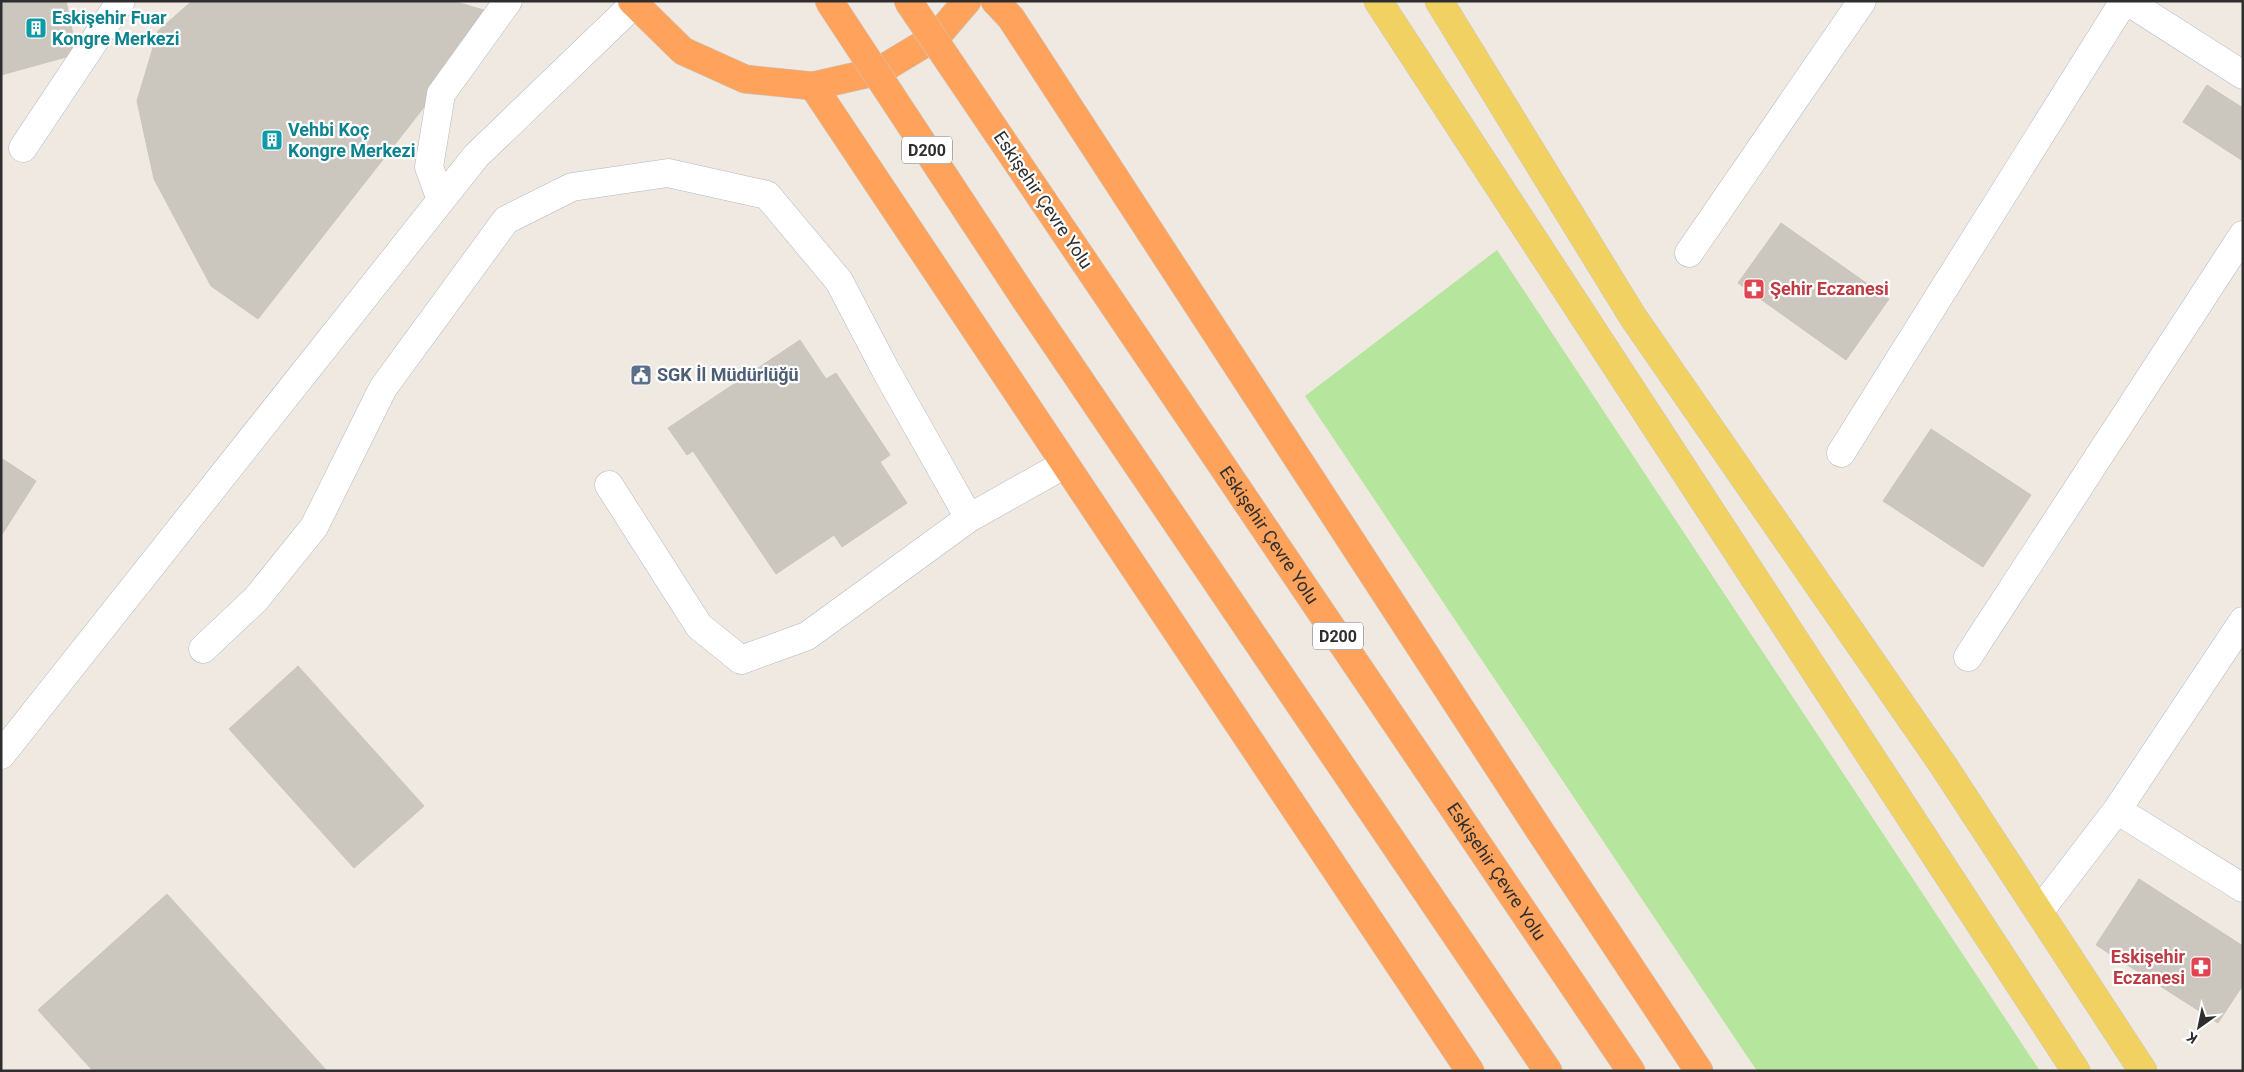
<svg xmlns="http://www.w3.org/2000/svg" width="2244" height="1072" viewBox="0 0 2244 1072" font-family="Roboto,sans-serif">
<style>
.park{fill:#b6e59e}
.building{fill:#cbc7bf;stroke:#cbc5ba}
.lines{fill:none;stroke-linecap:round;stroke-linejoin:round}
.minor-casing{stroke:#b4b7c1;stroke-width:29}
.major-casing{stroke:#c9c9c9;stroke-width:29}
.highway-casing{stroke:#c9c9c9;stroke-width:29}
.minor{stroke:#fff;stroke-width:28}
.major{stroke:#f2d163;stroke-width:28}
.highway{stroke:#ffa35c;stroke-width:28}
.highway-bridge-casing{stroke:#c9c9c9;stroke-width:29;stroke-linecap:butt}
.highway-bridge{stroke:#ffa35c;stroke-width:28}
.labels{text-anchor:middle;stroke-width:4.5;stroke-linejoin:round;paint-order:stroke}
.shield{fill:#fff;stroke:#6d6d6d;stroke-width:1}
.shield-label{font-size:16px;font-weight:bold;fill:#2e2e2e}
.culture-label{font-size:18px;font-weight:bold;fill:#0d838f;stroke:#fff;text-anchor:start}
.street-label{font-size:18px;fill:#2e2e2e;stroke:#fff}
.health-label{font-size:18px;font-weight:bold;fill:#be3a42;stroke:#fff;text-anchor:start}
.service-label{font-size:18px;font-weight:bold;fill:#4e5e75;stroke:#fff;text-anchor:start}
</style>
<rect width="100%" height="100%" fill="#efe9e1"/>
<path class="park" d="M1497,250L2040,1071H1757L1305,396Z"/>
<path class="building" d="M1,1H66L77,54L1,75Z
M192,1H453L497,14L258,319L211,286L154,179L137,101L158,31Z
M2207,85L2243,108V161L2183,122Z
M1781,223L1889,299L1846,360L1738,283Z
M800,340L826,379L836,373L890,455L880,462L907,503L842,547L834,535L776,574L693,451L687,455L668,428Z
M1931,429L2031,495L1983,567L1883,501Z
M1,458L36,481L1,536Z
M298,666L424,806L354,868L229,729Z
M2139,879L2243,946V985L2218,1023L2096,945Z
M167,894L327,1071H93L38,1010Z"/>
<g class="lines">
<g class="minor-casing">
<path id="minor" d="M2127,1L2243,75
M23,148L121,1
M441,200L429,167L441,94L508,1
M1689,253L1862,1
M1841,453L2124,1
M609,485L699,626L741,660L807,636L969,518L1065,464
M203,649L256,599L314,527L383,388L506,220L572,187L668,173L767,195L839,281L885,369L969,518
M1968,657L2243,235
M1,755L476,156L633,5
M2117,810L2243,888
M2039,912L2117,810L2243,621"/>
</g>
<g class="major-casing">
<path id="major" d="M1378,1L2076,1071
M1439,1L1633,317L1943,765L2143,1071"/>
</g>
<g class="highway-casing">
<g id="highway">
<path d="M632,1L683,51L745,79L813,86L879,71L937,36L967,1"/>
<path d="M995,1L1011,18L1540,831L1699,1071"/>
<path d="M813,86L1470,1071"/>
<path id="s1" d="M1044,202L1631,1071"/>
<path d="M1025,299L1548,1071"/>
</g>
</g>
<use href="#minor" class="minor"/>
<use href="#major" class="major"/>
<use href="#highway" class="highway"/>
<g class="highway-bridge-casing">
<path id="highway-bridge" d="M829,1L1025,299
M908,1L1044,202"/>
</g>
<use href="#highway-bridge" class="highway-bridge"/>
</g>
<defs>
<g id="building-square" transform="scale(1.125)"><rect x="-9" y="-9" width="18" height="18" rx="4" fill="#0f9aa8" stroke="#fff"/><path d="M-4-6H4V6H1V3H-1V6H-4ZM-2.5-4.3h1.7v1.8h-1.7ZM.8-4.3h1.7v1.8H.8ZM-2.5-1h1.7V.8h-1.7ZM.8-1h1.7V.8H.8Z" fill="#fff"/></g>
<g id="pharmacy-square" transform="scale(1.125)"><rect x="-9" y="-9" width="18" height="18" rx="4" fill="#e0444e" stroke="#fff"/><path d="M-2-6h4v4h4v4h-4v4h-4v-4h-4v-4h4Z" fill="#fff"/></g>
<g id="civic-square" transform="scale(1.125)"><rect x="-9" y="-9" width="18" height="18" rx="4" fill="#5c6f8a" stroke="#fff"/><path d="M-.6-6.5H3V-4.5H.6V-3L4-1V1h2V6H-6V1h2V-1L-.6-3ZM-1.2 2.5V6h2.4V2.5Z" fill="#fff"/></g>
</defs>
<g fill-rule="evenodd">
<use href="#building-square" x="36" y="28"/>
<use href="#building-square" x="272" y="140"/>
<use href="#pharmacy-square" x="1754" y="289"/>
<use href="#civic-square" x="641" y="375"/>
<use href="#pharmacy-square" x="2201" y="967"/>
</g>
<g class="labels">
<g class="shield">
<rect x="902" y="136.5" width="50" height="27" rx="4"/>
<rect x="1313" y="622.5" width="50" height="27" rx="4"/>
</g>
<g class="shield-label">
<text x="927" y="156">D200</text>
<text x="1338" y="642">D200</text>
</g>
<g class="culture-label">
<text x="52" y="24">Eskişehir Fuar<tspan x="52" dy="21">Kongre Merkezi</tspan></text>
<text x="288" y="136">Vehbi Koç<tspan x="288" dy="21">Kongre Merkezi</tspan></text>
</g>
<g class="street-label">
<text transform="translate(1043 200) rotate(56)" y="6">Eskişehir Çevre Yolu</text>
<text dy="6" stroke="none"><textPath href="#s1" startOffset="402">Eskişehir Çevre Yolu</textPath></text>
<text dy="6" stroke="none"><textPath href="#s1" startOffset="808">Eskişehir Çevre Yolu</textPath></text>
</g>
<g class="health-label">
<text x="1770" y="295">Şehir Eczanesi</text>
<text x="2185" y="963" text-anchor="end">Eskişehir<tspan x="2185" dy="21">Eczanesi</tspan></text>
</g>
<g class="service-label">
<text x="657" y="381">SGK İl Müdürlüğü</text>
</g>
</g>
<rect width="2244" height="1072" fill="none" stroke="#2e2e2e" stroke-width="5"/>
<g transform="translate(2199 1027) rotate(213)" stroke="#ffffff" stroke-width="4" paint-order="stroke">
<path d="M0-4L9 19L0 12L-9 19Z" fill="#2e2e2e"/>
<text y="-8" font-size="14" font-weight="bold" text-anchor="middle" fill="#2e2e2e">K</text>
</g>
</svg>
